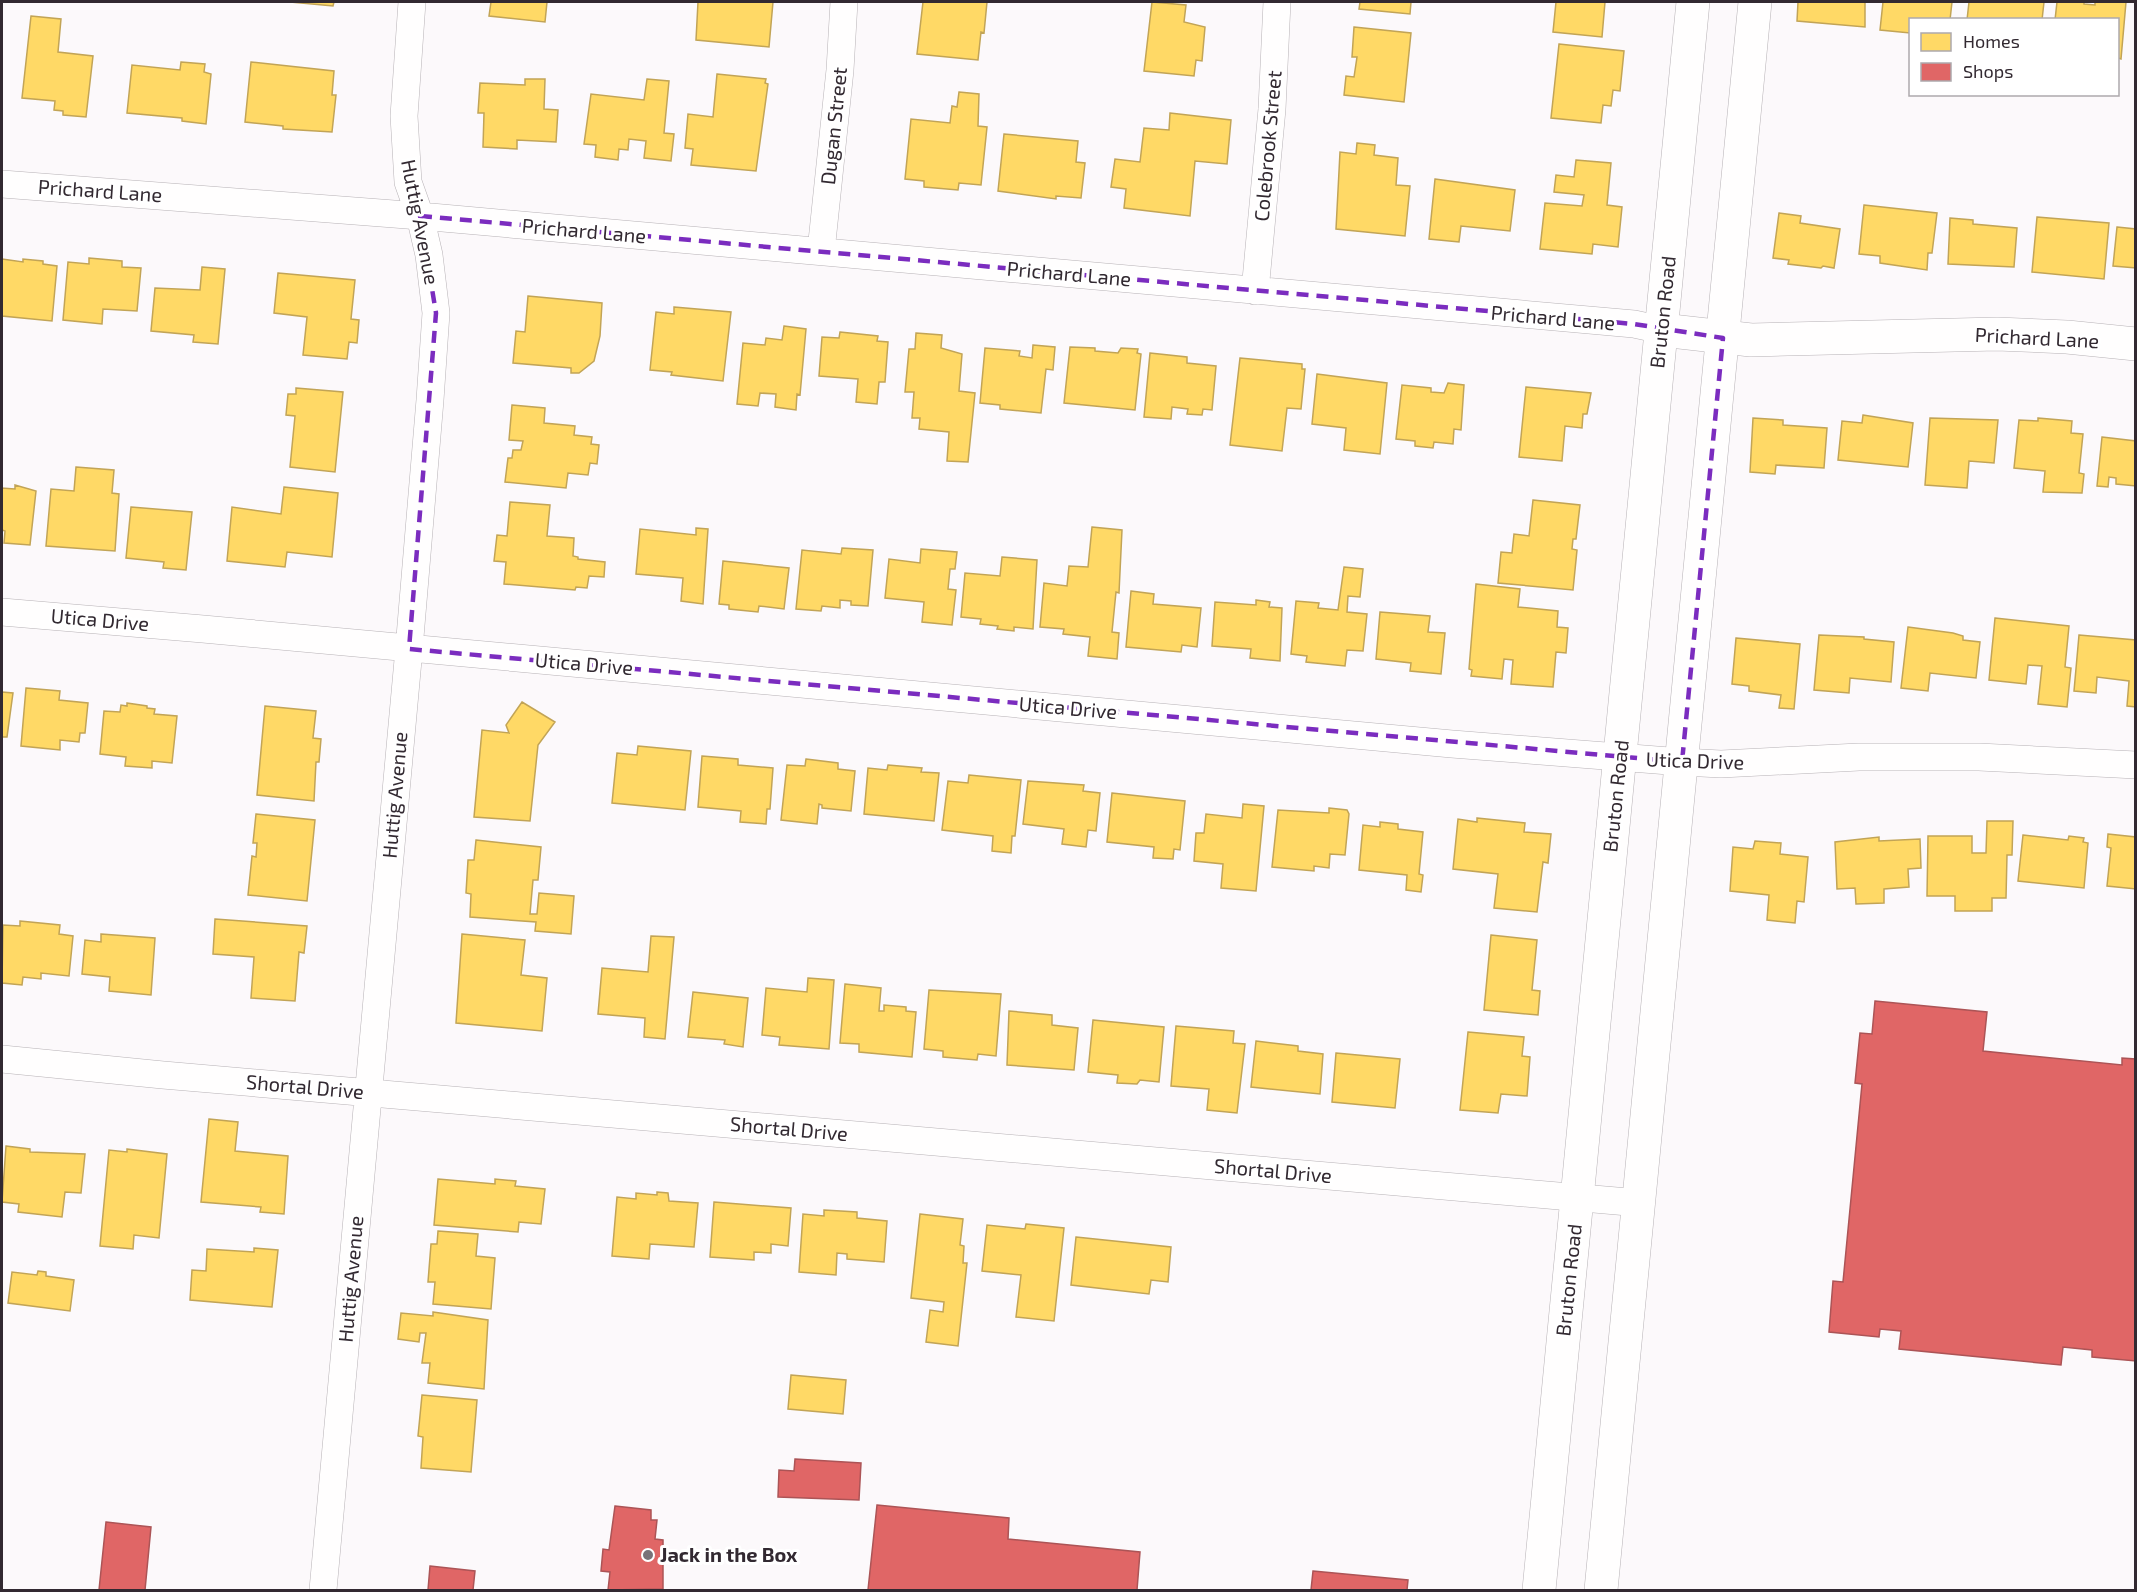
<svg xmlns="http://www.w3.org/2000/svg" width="2137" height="1592" viewBox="0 0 2137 1592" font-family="'Exo 2',sans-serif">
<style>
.homes{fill:#ffd966;stroke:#c2a456;stroke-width:1.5}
.shops{fill:#e06666;stroke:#ac5456;stroke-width:1.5}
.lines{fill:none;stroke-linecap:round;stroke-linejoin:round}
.minor-casing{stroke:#b7b2b6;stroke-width:28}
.tertiary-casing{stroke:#b7b2b6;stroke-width:34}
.secondary-casing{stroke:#b7b2b6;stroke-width:34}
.minor{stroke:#fffefe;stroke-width:27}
.tertiary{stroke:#fffefe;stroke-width:33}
.secondary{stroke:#fffefe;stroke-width:33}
.marked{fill:none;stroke:#7b2cbf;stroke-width:4.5;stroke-dasharray:12 8;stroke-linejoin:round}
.poi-dot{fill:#797278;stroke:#fff;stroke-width:2}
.labels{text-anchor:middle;stroke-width:6;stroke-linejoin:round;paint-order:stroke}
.street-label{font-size:20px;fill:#322931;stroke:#fff}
.poi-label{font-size:20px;font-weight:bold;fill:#322931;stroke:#fff;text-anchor:start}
</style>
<rect width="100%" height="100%" fill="#fcf9fb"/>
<path class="homes" d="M290,2H334L333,6Z
M491,2H547L545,22L489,16Z
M698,2H773L769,47L696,40Z
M923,2H987L984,33L981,32L978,60L917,54Z
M1152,2L1186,5L1184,22L1205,27L1202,61L1196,60L1194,76L1144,71Z
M1360,2H1411L1410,14L1359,9Z
M1556,2H1605L1602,37L1553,32Z
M1798,2H1865V27L1797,21Z
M1883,2H1952L1950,20H1910V33L1880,30Z
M1969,2H2044L2042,20H1967Z
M2057,2H2084V4L2095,5V2H2126L2121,59L2118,58V20H2055Z
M31,16L61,19L58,52L93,56L86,117L63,115V111L54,110L55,101L22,98Z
M1354,27L1411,33L1404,102L1344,95L1346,76L1354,77L1357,57H1352Z
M1559,44L1624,51L1620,91L1613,90L1611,106L1603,105L1601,123L1551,118Z
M181,62L205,64L204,72L211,74L206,124L182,121V118L127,113L132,65L180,70Z
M251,62L334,71L332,95H336L332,132L283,129V126L245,122Z
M717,74L766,79L765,83L768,84L756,171L691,165L693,149L685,148L688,114L713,117Z
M525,79H545L544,109L558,110L556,142L517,140V149L483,147L484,113H478L480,83L525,85Z
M647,79L669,81L664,133L674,134L671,161L644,158L646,141L629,139L628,150L619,149L618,160L595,157L596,145L584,144L591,94L644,100Z
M959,92L979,94L978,126L987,127L981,185L959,183L958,190L924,187V181L905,179L911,119L950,123L952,106L957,107Z
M1170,113L1231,120L1227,164L1195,161L1190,216L1124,208L1126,189L1111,187L1115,159L1140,162L1144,128L1169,130Z
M1004,134L1078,141L1076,162L1085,163L1081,198L1056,196V199L998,191Z
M1357,143L1375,145L1374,155L1398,158L1396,185L1410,186L1405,236L1336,229L1340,152L1356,154Z
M1576,160L1611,163L1607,205L1622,207L1618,247L1593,244L1592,254L1540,249L1545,203L1582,206L1584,195L1554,192L1556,175L1574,177Z
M1435,179L1515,190L1510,231L1461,226L1459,242L1429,239Z
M1864,205L1937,213L1932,253H1928L1927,270L1880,263V256L1859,254Z
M1779,213L1801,216L1800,223L1840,229L1834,268L1823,266L1821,268L1788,264L1789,260L1773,258Z
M2037,217L2109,223L2104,279L2032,272Z
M1950,218L1973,220V224L2017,228L2014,267L1948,264Z
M2117,227L2136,229V268L2113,266Z
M89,258L122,261V267L141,268L137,311L103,309L102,324L63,320L68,262L89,264Z
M2,259L23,262V259L43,261V264L57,266L52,321L2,316Z
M202,267L225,269L218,344L193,342L194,335L151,331L155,288L200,290Z
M278,273L355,280L351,319L359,320L357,343L349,342L347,359L303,355L307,317L274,313Z
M528,296L602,303L600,336L594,361L579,373H571V368L513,363L516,331L525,332Z
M674,307L731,312L723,381L671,375L672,372L650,370L656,312L674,314Z
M784,326L806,329L800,395L797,394L796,410L775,407L776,394L760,393L758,406L737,404L743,343L765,345L766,338L782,340Z
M840,332L878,336L877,341L888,342L885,382H879L877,404L856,402L858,379L819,376L822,337L839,338Z
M916,333L942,335L941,348L962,354L959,391L975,393L968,462L947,461L949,432L919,429L920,418H912L914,392H905L909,349H915Z
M1033,345L1055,347L1053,370L1046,369L1041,413L1000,409V405L980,403L985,348L1020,351L1019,356L1032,358Z
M1070,347L1095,348V351L1118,353L1121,348L1138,349L1137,353L1141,354L1135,410L1064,403Z
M1150,353L1187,357V363L1216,366L1212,410L1203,409L1202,415L1187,414L1188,409L1172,407L1171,419L1144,417Z
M1240,358L1302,364V369H1305L1301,409L1287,408L1282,451L1230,445Z
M1317,374L1387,383L1380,454L1344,450L1346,428L1312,424Z
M1448,383L1464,385L1461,430L1454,429L1453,444L1434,442L1433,448L1415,446V441L1396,439L1402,385L1431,388V392L1444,393Z
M1526,387L1591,393L1587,414H1583L1582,428L1565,426L1562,461L1519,457Z
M296,388L343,392L335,472L290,467L295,416L286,415L288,394H296Z
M512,405L545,408L544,423L575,426L574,435L592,437L591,444L599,445L597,464L590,463L588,475L568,473L566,488L505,482L508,458H512L513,450H521L523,441L509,440Z
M1863,415L1913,423L1908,467L1838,460L1842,421L1862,423Z
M1753,418L1783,420V425L1827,428L1824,468L1776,465L1775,474L1750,472Z
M1930,418L1998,420L1994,463L1969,461L1967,488L1925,485Z
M2038,418L2072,421L2071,433L2083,434L2079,473L2084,474L2082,493L2043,492L2045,471L2014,468L2019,420L2038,421Z
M2102,437L2136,441V486L2116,484V478L2109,477L2108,487L2097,486Z
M76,467L114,470L112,493L119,494L115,551L46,546L51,489L74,491Z
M15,485L36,491L30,545L4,543L5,531L2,530V488L15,489Z
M284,487L338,493L332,557L287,552L285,567L227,561L232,507L281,514Z
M1533,500L1580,505L1576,539H1573L1572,549L1577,550L1573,590L1498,583L1501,552L1512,553L1514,534L1529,536Z
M510,502L550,505L547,536L574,538L573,556L578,557V559L605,562L604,577L589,576L587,588L576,587L575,590L504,584L506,562L494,561L497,535L507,536Z
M131,507L192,512L186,570L163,568L164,562L126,558Z
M1092,527L1122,530L1119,593L1116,592L1112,632L1119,633L1117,659L1088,656L1090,637L1063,634L1064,629L1040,627L1044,583L1067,586L1069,566L1088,567Z
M696,528L708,529L703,604L681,601L683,578L636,574L640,529L696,535Z
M842,548L873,550L868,606L851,605V601L840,600V608L822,606L821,611L796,609L802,550L841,554Z
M921,549L957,552L955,569H950L948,589L956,590L952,625L922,622L924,602L885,598L889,559L920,563Z
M1002,557L1037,560L1033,629L1014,627V631L997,629L998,626L980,624L981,619L961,617L965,573L1000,576Z
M723,561L789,568L784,609L759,606L758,612L729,609V605L719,604Z
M1344,567L1363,569L1360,597L1348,596L1347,612L1367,614L1363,651L1347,650L1345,666L1306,662L1307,656L1291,654L1296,601L1319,603L1318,608L1338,610Z
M1476,584L1520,589L1518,607L1558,611L1557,627L1568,628L1566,653L1556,652L1553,687L1511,684L1513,660L1504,659L1502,679L1471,676L1472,670L1469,669Z
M1131,591L1154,594L1153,604L1201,608L1197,647L1182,645L1181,652L1126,647Z
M1256,600L1270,602L1269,607L1282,608L1280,661L1250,658L1251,649L1212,646L1215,602L1256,605Z
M1380,612L1430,616L1428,632L1445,633L1441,674L1410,671L1411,663L1376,659Z
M1995,618L2069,626L2065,667L2071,668L2067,707L2038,704L2042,666L2028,665L2026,684L1989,680Z
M1908,627L1953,633L1963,636V640L1980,642L1976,678L1930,673L1928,691L1901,688Z
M1819,635L1864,637V639L1894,642L1891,682L1850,678L1849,693L1814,690Z
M2079,635L2136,640V707L2127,706L2129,681L2097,677L2096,693L2074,691Z
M1736,638L1800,644L1794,709L1779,708L1781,695L1749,691V686L1732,684Z
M26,688L60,691L59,700L88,703L85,733H80L79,742L60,740V750L21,746Z
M2,692L13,693L7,737H2Z
M522,702L555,722L538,745L530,821L474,817L482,730L509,733L506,725Z
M127,703L147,706V708L155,709L154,714L177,716L172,763L152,761V768L125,766L126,757L100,754L104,711L120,712L121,705L127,706Z
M265,706L316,711L313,738L321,739L319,762H316L314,801L257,795Z
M638,746L691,751L685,810L612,803L617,753L637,755Z
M702,756L738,759V765L773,768L770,809H767L766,824L740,822L741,811L698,807Z
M806,759L838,763V769L855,771L851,811L822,808V805L819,804L817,824L781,820L787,765L805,766Z
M888,765L922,768L921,772L939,773L934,821L864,814L868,768L887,770Z
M969,775L1021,780L1015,836H1012L1011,853L992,851L993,836L942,830L948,781L968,783Z
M1028,781L1084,785L1083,791L1100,793L1096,831L1088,830L1086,847L1062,844L1064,829L1023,824Z
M1112,793L1185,801L1180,850L1174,849L1173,859L1153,858L1154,847L1107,842Z
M1243,804L1264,806L1256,891L1221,888L1223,864L1194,861L1196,833H1204L1206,814L1242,818Z
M1329,808L1347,810L1349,814L1345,855L1330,854L1329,868L1314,866V871L1272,867L1278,810L1329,813Z
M256,814L315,820L307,901L248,895L252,856L256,857L257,843H253Z
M1477,818L1525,823L1524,832L1551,834L1548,863L1543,862L1537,912L1494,908L1498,874L1453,869L1458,819L1477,822Z
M1987,821H2013L2012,855H2007L2006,898H1992V911H1955V896H1927L1928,836H1972V853H1986Z
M1380,822L1398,824V829L1423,832L1419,874L1423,875L1421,892L1406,890L1407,875L1359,870L1363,825L1380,827Z
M2108,834L2136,837V889L2107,886L2111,848L2107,847Z
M2023,835L2068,840L2069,836L2084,838L2083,842L2088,843L2084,888L2018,881Z
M1879,837V841L1920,839L1921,868L1908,869L1909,887L1884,889V903L1856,904L1855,888L1837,889L1835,842Z
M476,840L541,847L538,880H533L530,914H537L539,893L574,896L571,934L535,931L536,922L470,917L471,894L466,893L468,860H474Z
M1755,841L1781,843L1780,854L1808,857L1804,902L1797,901L1795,923L1767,920L1769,895L1730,891L1733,847L1753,849Z
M215,919L307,926L304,953L299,952L295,1001L251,998L254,957L213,954Z
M20,921L60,925L59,934L73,936L69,976L41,973V979L23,977L22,985L2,983L3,925L20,926Z
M101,934L155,938L151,995L109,991L110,977L82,974L85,940L101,942Z
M462,934L525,940L521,975L547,978L542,1031L456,1023Z
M1491,935L1537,940L1532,990L1540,991L1538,1015L1484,1010Z
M651,936L674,937L665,1039L644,1037L645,1018L598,1014L602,968L648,972Z
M808,978L834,980L829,1049L779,1045L780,1037L762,1035L766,988L807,992Z
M845,984L881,988L879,1011H884V1005L906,1007V1011L916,1012L912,1057L859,1052V1044L840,1043Z
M929,990L1001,994L996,1056L978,1054L977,1060L943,1057V1051L924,1049Z
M693,992L748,998L743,1047L724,1044L725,1040L688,1037Z
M1009,1011L1052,1015V1025L1078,1028L1074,1070L1007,1065Z
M1093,1020L1164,1027L1159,1082L1140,1080L1137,1084L1117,1083L1118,1075L1088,1072Z
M1176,1026L1234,1031L1233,1043L1245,1044L1237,1113L1207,1110L1209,1089L1171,1086Z
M1468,1032L1524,1037L1522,1056L1530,1057L1527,1096L1501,1094L1498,1113L1460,1110Z
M1256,1041L1298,1046V1051L1323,1054L1320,1094L1251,1087Z
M1336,1053L1400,1059L1395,1108L1332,1102Z
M209,1119L238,1122L235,1151L288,1156L284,1214L260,1212L261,1207L201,1202Z
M6,1146L30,1149V1152L85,1154L81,1193L65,1192L62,1217L18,1212L19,1204L2,1202Z
M127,1149L167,1154L159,1238L134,1235L133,1249L100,1246L109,1150L127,1152Z
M438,1179L495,1184V1179L516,1181L515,1186L545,1189L541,1224L519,1222L518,1232L434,1225Z
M657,1192L668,1193L669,1201L698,1203L694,1247L650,1244L649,1259L612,1256L617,1197L636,1199V1193L657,1195Z
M714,1202L791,1208L788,1246L771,1244V1253L754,1252V1260L710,1257Z
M824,1210L857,1212V1218L887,1221L884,1262L847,1259V1254L837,1253L836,1275L799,1272L803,1214L824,1216Z
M920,1214L963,1219L960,1245L964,1246L963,1263H967L958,1346L926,1342L930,1310L943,1312L944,1302L911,1298Z
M1026,1224L1064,1228L1054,1321L1016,1317L1021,1275L982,1271L987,1225L1025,1229Z
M438,1231L478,1234L476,1256L495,1258L491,1309L433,1304L435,1282H428L431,1244H437Z
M1076,1237L1171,1247L1168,1282L1151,1280L1149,1294L1071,1285Z
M254,1248L278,1250L272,1307L190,1300L192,1270L206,1271L207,1249L254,1252Z
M38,1271L46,1272V1276L74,1280L70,1311L8,1303L12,1272L37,1275Z
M433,1312L488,1320L484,1389L428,1383L430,1363H422L426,1333H420L419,1342L398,1339L401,1313L433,1316Z
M791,1375L846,1380L843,1414L788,1409Z
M422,1395L477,1400L471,1472L421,1468L423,1437L418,1436Z"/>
<path class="shops" d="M1875,1001L1987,1012L1983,1051L2122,1065V1058L2136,1059V1361L2092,1357V1350L2063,1347L2061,1365L1899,1349L1901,1331L1880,1329L1879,1337L1829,1332L1833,1281L1843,1282L1862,1084L1855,1083L1860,1033L1872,1034Z
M795,1459L861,1463L859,1500L778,1497L779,1470L794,1471Z
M877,1505L1009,1518L1008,1539L1140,1552L1137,1590H868Z
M615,1506L651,1510V1520H657L655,1539L663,1540V1589L608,1590L610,1572L601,1571L603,1549L609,1550Z
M106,1522L151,1527L145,1590H99Z
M430,1566L475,1571L473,1590H428Z
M1313,1571L1408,1580L1407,1590H1311Z"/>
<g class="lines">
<g class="minor-casing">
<path id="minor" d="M2,184L420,216L1634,324L1662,330
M821,251L840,70L844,2
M1255,291L1272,109L1277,2
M2,612L203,629L1452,744L1682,762L1721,764L1859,757H1979L2136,765
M2,1059L163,1075L1640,1203
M323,1590L409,649L430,400L436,313L429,255L420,216L408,182L404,116L412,2"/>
</g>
<g class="tertiary-casing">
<path id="tertiary" d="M1662,330L1751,340L1997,334L2067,337L2136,344"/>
</g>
<g class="secondary-casing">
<path id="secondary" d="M1539,1590L1693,2
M1601,1590L1755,2"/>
</g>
<use href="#minor" class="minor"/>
<use href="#tertiary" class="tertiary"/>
<use href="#secondary" class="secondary"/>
</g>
<path class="marked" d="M420,216L1634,324L1723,338L1682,762L409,649L436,313Z"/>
<circle class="poi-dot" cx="648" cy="1555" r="6"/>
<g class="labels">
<g class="street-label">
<text transform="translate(834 126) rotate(-84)" y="7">Dugan Street</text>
<text transform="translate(1268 146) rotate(-85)" y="7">Colebrook Street</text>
<text transform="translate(100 191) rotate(4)" y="7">Prichard Lane</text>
<text transform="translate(420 222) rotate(79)" y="7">Huttig Avenue</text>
<text transform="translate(584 231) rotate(5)" y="7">Prichard Lane</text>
<text transform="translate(1069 274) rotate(5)" y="7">Prichard Lane</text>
<text transform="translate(1663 312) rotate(-84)" y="7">Bruton Road</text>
<text transform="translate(1553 318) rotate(5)" y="7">Prichard Lane</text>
<text transform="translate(2037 338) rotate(3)" y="7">Prichard Lane</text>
<text transform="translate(100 620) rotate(5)" y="7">Utica Drive</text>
<text transform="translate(584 664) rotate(5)" y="7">Utica Drive</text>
<text transform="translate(1068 708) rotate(5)" y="7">Utica Drive</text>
<text transform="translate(1695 761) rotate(2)" y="7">Utica Drive</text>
<text transform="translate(395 795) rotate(-85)" y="7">Huttig Avenue</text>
<text transform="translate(1616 796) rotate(-84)" y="7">Bruton Road</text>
<text transform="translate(305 1087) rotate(5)" y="7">Shortal Drive</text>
<text transform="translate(789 1129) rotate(5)" y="7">Shortal Drive</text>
<text transform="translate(1273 1171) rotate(5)" y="7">Shortal Drive</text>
<text transform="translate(351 1279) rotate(-85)" y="7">Huttig Avenue</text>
<text transform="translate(1569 1280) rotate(-84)" y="7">Bruton Road</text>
</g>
<g class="poi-label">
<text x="660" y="1562">Jack in the Box</text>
</g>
</g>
<rect width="2137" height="1592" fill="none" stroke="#322931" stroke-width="6"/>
<rect x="1909" y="18" width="210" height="78" fill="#ffffff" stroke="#ada9ad" stroke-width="1.5"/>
<rect x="1921" y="33" width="30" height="18" fill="#ffd966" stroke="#ada9ad" stroke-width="1.5"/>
<text x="1963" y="48" font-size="18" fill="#322931">Homes</text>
<rect x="1921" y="63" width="30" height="18" fill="#e06666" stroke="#ada9ad" stroke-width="1.5"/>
<text x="1963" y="78" font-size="18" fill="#322931">Shops</text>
</svg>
